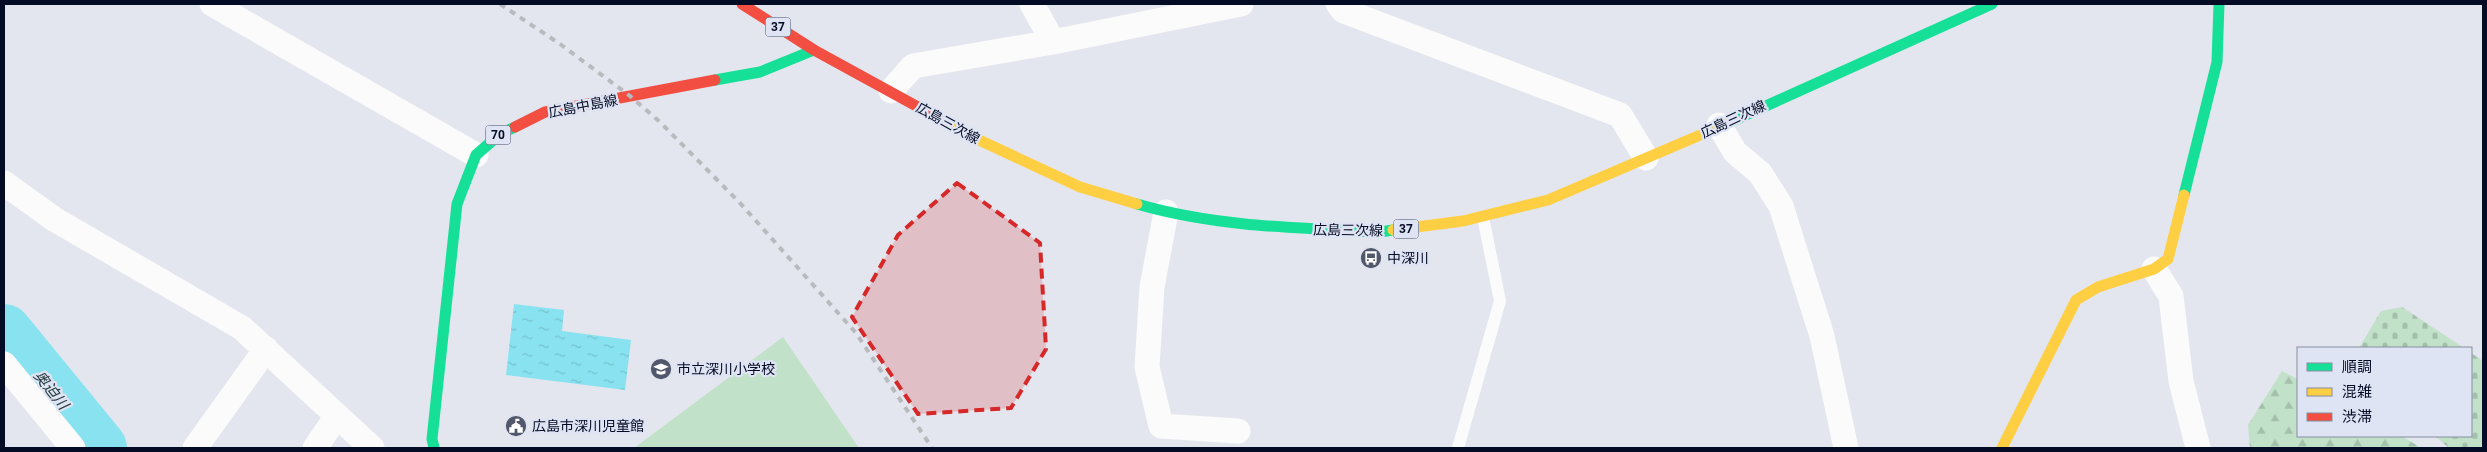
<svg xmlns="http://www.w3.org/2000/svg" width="2487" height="452" viewBox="0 0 2487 452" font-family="Roboto,'Noto Sans JP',sans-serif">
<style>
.forest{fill:url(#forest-firs)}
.cemetery{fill:url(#cemetery-stones)}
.garden{fill:#c1e1c8}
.water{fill:url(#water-ripples)}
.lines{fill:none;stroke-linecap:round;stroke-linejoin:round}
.river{stroke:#89e2ef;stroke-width:56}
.lane{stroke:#fbfbfc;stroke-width:12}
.street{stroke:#fbfbfc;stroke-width:25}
.fast{stroke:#16e098;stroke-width:11}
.slow{stroke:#ffcf43;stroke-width:11}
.jam{stroke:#f24e42;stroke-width:11}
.rail{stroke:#b9babe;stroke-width:4;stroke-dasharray:6 6;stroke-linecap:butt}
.marked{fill:#d62828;fill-opacity:0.2;stroke:#d62828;stroke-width:4;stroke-dasharray:10 6;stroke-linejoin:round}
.labels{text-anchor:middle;stroke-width:4.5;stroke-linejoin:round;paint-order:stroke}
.shield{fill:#dee4f3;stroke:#454c62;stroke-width:1}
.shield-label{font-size:12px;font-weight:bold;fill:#040b24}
.street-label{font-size:14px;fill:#040b24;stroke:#dee4f3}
.poi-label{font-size:14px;fill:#040b24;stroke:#dee4f3;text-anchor:start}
.water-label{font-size:15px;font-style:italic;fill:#203639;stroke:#dee4f3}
</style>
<defs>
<pattern id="forest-firs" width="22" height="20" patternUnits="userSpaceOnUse" patternTransform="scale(1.25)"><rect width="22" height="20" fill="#c1e1c8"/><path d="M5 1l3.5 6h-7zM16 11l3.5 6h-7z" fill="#a4c0ac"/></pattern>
<pattern id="cemetery-stones" width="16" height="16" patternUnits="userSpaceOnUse" patternTransform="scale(1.25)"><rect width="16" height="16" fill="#c1e1c8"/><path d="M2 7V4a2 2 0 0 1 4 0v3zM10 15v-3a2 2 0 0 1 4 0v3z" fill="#a4c0ac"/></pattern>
<pattern id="water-ripples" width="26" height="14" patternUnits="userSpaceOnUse" patternTransform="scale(1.25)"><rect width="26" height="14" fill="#89e2ef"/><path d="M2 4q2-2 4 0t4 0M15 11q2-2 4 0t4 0" fill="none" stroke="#75c1cd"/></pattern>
</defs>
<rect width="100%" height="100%" fill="#e3e6ee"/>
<path class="forest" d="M2282,371L2298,379V436H2402L2421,448H2250L2248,425Z"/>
<path class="cemetery" d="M2402,307L2464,348H2359L2381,311Z
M2471,353L2483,361V448H2449L2435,436H2471Z"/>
<path class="garden" d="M783,337L859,448H634Z"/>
<path class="water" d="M514,304L564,310L562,331L631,340L625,390L506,375Z"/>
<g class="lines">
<path class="river" d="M4,332L99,448"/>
<path class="lane" d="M1458,448L1500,301L1483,217"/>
<path class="street" d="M212,4L476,155
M1032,4L1053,42
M1338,4L1344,11L1620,115L1646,158
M891,91L913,66L1053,42L1241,4
M1719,125L1735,152L1760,173L1781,206L1822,336L1846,448
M4,183L54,219L242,328L372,448
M1166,212L1152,287L1147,367L1161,426L1238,431
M2154,269L2171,296L2181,381L2198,448
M4,364L73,448
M195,448L266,349
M315,448L337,416"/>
<path class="fast" d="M715,80L760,72L814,50
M1726,124L1992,4
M2184,195L2217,62L2219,4
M1137,204C1216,227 1298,228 1380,232L1393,230
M434,448L432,439L457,204L476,155L500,134L515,127"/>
<path class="slow" d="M929,113L979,140L1080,187L1137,204
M1393,230L1463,221L1548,200L1726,124
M2002,448L2076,300L2098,287L2154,269L2168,259L2184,195"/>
<path class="jam" d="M742,4L814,50L929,113
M515,127L545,112L715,80"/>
<path class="rail" d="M500,4L560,44L630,96L660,122L740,203L856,333L932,448"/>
</g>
<path class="marked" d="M957,183L1040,243L1046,349L1011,408L918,414L852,317L898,235Z"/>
<defs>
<g id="bus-disc" transform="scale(1.125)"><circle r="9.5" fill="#52586b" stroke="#dee4f3"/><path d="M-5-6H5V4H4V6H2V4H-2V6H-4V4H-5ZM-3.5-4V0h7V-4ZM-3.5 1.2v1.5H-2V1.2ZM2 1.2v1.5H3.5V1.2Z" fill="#fff"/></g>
<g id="school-disc" transform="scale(1.125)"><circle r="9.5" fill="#52586b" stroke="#dee4f3"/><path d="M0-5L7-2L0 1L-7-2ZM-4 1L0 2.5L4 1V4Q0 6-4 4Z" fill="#fff"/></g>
<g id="civic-disc" transform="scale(1.125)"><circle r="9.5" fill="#52586b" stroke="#dee4f3"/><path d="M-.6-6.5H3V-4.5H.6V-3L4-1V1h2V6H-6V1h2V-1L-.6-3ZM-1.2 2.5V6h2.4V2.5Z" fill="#fff"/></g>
</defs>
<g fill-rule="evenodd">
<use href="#bus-disc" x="1371" y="258"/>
<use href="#school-disc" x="661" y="369"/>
<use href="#civic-disc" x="516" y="426"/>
</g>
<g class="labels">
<g class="shield">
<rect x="765.5" y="17.5" width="25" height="19" rx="4"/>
<rect x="485.5" y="125.5" width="25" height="19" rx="4"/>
<rect x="1393.5" y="219.5" width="25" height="19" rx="4"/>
</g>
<g class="shield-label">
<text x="778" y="31">37</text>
<text x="498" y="139">70</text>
<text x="1406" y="233">37</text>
</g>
<g class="street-label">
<text transform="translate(583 106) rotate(-11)" y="5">広島中島線</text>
<text transform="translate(1733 119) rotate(-25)" y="5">広島三次線</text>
<text transform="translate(948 123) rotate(29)" y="5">広島三次線</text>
<text transform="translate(1348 230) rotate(1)" y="5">広島三次線</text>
</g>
<g class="poi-label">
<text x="1387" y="263">中深川</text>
<text x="677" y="374">市立深川小学校</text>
<text x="532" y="431">広島市深川児童館</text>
</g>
<g class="water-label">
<text transform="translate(51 390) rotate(51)" y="5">奥迫川</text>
</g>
</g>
<rect width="2487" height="452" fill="none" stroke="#040b24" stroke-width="10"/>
<rect x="2297" y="347" width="175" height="90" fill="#dee4f3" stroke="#878da0"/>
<rect x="2307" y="363" width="25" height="8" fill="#16e098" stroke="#878da0"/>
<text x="2342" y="372" font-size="15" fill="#040b24">順調</text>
<rect x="2307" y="388" width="25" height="8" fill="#ffcf43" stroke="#878da0"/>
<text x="2342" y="397" font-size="15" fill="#040b24">混雑</text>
<rect x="2307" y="413" width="25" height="8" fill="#f24e42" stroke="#878da0"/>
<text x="2342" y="422" font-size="15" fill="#040b24">渋滞</text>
</svg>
